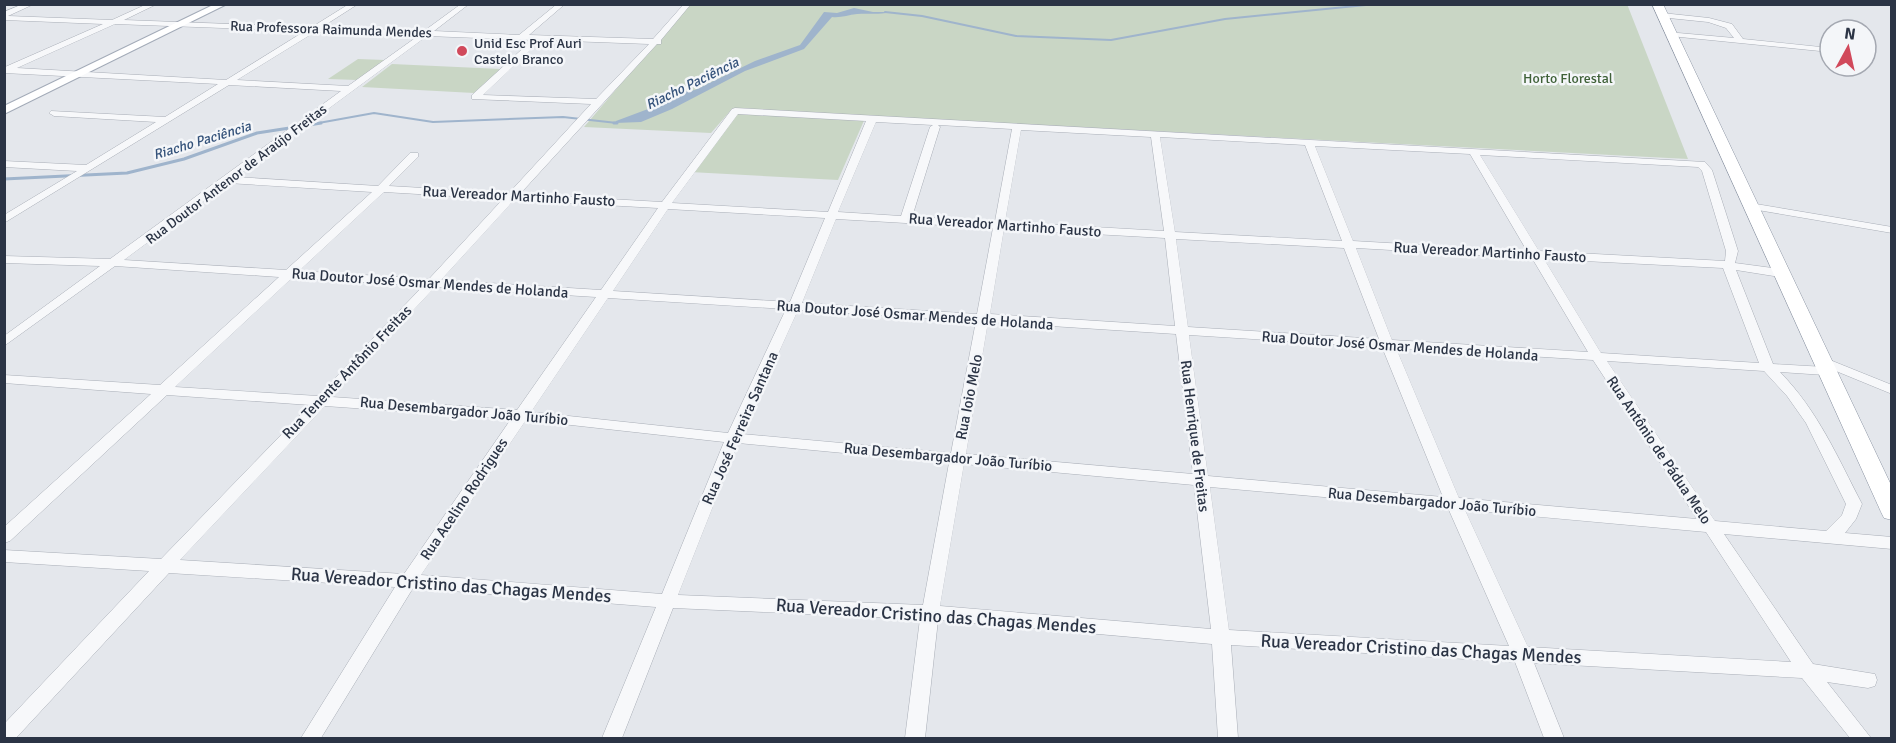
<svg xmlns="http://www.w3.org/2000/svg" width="1896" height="743" viewBox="0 0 1896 743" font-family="Signika,sans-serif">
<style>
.green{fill:#c9d6c5}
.water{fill:#9fb4cc}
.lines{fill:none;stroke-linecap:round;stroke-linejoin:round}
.stream-far1{stroke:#9fb4cc;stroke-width:2}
.stream{stroke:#9fb4cc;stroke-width:3}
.minor-casing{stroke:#a9aeb7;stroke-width:1}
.major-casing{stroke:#a3abb8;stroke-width:2}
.highway-casing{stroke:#8b94a3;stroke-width:1}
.minor{fill:#f7f8fa;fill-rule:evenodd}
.major{fill:#fff;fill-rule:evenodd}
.highway{fill:#fff;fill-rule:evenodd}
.poi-dot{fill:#d1495b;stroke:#f4f6f9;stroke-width:2}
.labels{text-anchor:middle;stroke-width:5;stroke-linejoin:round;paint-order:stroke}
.far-street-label{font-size:14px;fill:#2b3445;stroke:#f4f6f9}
.far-poi-label{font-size:14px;fill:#2b3445;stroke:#f4f6f9;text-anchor:start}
.far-park-label{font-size:14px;fill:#3f6138;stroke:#f4f6f9}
.far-water-label{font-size:14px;font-style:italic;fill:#34527a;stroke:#f4f6f9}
.street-label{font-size:15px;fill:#2b3445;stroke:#f4f6f9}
.near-street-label{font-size:18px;fill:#2b3445;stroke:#f4f6f9}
</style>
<rect width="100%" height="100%" fill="#e4e7ec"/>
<path class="green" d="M1627,4L1688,159L866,116L838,180L690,172L738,109H732L711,133L584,127L688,5Z
M358,59L385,60L357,80L328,79Z
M392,64L501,69L474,93L362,87Z"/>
<path class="water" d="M854,8L873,12H890C879,15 870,13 857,14C848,15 841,18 832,17L804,49L745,71L672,109L641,122L615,123L616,121L656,106L673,93L695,90L755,61L800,45L824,12L837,13Z"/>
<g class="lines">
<path class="stream-far1" d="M885,12L922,16L1016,36L1111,40L1225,19L1376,4
M313,124L374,113L433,122L563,117L617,123"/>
<path class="stream" d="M614,123H617
M303,126L321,123
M4,179L127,173L184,159L257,133L296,127"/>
<g class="minor-casing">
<path id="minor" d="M23,4H34L8,16L112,20L147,4H157L124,20L312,27L349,4H358L322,27L424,31L461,4H469L434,31L519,35L557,4H565L529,35L653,39L684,4H691L661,40V44H657L520,194L662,202L732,109L735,108L1705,162L1712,170L1738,251L1735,263L1780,269L1786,273L1780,277L1736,270L1773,364L1825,367L1813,360L1820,356L1892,385V394L1831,369L1830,374L1825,375L1780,372C1818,411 1837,456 1862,504L1856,519L1845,533L1892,537V549L1724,534L1813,664L1875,674L1877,680L1875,686L1868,688L1827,682L1871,738H1850L1802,678L1534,663L1564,738H1544L1515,662L1231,645L1238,738H1218L1212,644L938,620L925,738H905L920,619L673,608L622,738H602L656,607L413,588L321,738H301L395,587L169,573L16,738H4V724L149,571L4,562V550L161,559L310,405L167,395L10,541L4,543V527L151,394L4,383V375L160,385L279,277L115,266L4,346V336L100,266L4,263V256L110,259L341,91L229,85L4,223V215L77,171L4,167V161L86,165L156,122L54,116L49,113L51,111L165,117L218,84L4,73L5,67L103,24L4,20V12ZM115,24L305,31L226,80L17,68ZM315,32L418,36L348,86L237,80ZM427,36L532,40L472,95V99L591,104L509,193L389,186L418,157V153H410L378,186L236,177ZM541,40L649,44L596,99L483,95ZM738,114L866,121L828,212L672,203ZM876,122L933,125L930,127L901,216L838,212ZM938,125L1012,129L995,221L912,217L940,127ZM1021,130L1151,137L1164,231L1005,222ZM1160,137L1305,145L1342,241L1175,232ZM1315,146L1470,154L1527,251L1353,241ZM1480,155L1698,167L1702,171L1726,251L1725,261L1539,251ZM228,183L372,192L286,270L124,260ZM384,192L503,199L429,279L299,271ZM514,200L658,208L601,290L441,280ZM668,209L825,218L790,302L613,291ZM836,219L993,228L977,314L802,303ZM1004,229L1165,238L1175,326L990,314ZM1176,239L1344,248L1379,339L1188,327ZM1356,248L1532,258L1588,352L1392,340ZM1544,259L1723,268L1759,363L1601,353ZM292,278L423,286L318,396L175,387ZM435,287L596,297L517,410L332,397ZM608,298L786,309L728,433L531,412ZM798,310L976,321L951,453L742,434ZM988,322L1176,334L1193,474L966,454ZM1189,335L1382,347L1443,497L1208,476ZM1396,348L1593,360L1697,519L1459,498ZM1607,361L1764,371L1787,396L1806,423L1846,504L1842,515L1826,531L1715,521ZM325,406L511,419L404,574L180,560ZM526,420L724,442L662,594L421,575ZM738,443L949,463L923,605L678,595ZM964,464L1194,485L1211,629L940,606ZM1210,487L1448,508L1509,646L1229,630ZM1465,510L1706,532L1791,662L1528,647Z
M1662,13L1709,18L1732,24L1743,39L1830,48V52L1670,36H1667V32L1734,38L1726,28L1708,22L1659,17L1658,15Z
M1750,203L1892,227V233L1746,208V204Z"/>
</g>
<g class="major-casing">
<path id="major" d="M215,4H227L4,114V106Z"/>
</g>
<g class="highway-casing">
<path id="highway" d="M1652,4H1663L1892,487V520L1884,518L1881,512Z"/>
</g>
<use href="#minor" class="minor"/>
<use href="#major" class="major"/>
<use href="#highway" class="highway"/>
</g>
<circle class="poi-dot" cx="462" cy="51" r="6"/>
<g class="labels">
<g class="far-street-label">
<text transform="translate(331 29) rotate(2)" y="5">Rua Professora Raimunda Mendes</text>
<text transform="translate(236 174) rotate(-37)" y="5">Rua Doutor Antenor de Araújo Freitas</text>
</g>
<g class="far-poi-label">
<text x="474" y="48">Unid Esc Prof Auri<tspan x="474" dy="16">Castelo Branco</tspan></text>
</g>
<g class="far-park-label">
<text x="1568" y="83">Horto Florestal</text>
</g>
<g class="far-water-label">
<text transform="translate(692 83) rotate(-26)" y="5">Riacho Paciência</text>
<text transform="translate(202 140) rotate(-17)" y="5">Riacho Paciência</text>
</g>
<g class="street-label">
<text transform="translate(519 196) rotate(3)" y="5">Rua Vereador Martinho Fausto</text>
<text transform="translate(1005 225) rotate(4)" y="5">Rua Vereador Martinho Fausto</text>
<text transform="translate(1490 252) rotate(3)" y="5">Rua Vereador Martinho Fausto</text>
<text transform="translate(430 283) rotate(4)" y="5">Rua Doutor José Osmar Mendes de Holanda</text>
<text transform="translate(915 315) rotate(4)" y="5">Rua Doutor José Osmar Mendes de Holanda</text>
<text transform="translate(1400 346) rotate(4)" y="5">Rua Doutor José Osmar Mendes de Holanda</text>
<text transform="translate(347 372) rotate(-46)" y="5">Rua Tenente Antônio Freitas</text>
<text transform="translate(969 397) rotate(-79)" y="5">Rua Ioio Melo</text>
<text transform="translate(464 411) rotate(5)" y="5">Rua Desembargador João Turíbio</text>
<text transform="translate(740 428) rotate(-66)" y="5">Rua José Ferreira Santana</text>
<text transform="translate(1195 436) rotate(83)" y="5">Rua Henrique de Freitas</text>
<text transform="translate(1659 450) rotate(56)" y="5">Rua Antônio de Pádua Melo</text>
<text transform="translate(948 457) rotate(5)" y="5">Rua Desembargador João Turíbio</text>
<text transform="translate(464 499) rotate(-56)" y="5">Rua Acelino Rodrigues</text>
<text transform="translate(1432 502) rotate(5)" y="5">Rua Desembargador João Turíbio</text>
</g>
<g class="near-street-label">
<text transform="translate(451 585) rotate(4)" y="6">Rua Vereador Cristino das Chagas Mendes</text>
<text transform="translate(936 616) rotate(4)" y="6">Rua Vereador Cristino das Chagas Mendes</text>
<text transform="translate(1421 649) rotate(3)" y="6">Rua Vereador Cristino das Chagas Mendes</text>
</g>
</g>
<rect width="1896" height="743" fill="none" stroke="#2b3445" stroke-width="12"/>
<g transform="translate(1848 48) rotate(8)"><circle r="28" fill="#f4f6f9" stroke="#a4a8b1" stroke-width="1.5"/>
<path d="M0-4.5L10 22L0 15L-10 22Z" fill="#d1495b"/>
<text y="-9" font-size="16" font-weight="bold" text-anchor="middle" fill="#2b3445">N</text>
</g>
</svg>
